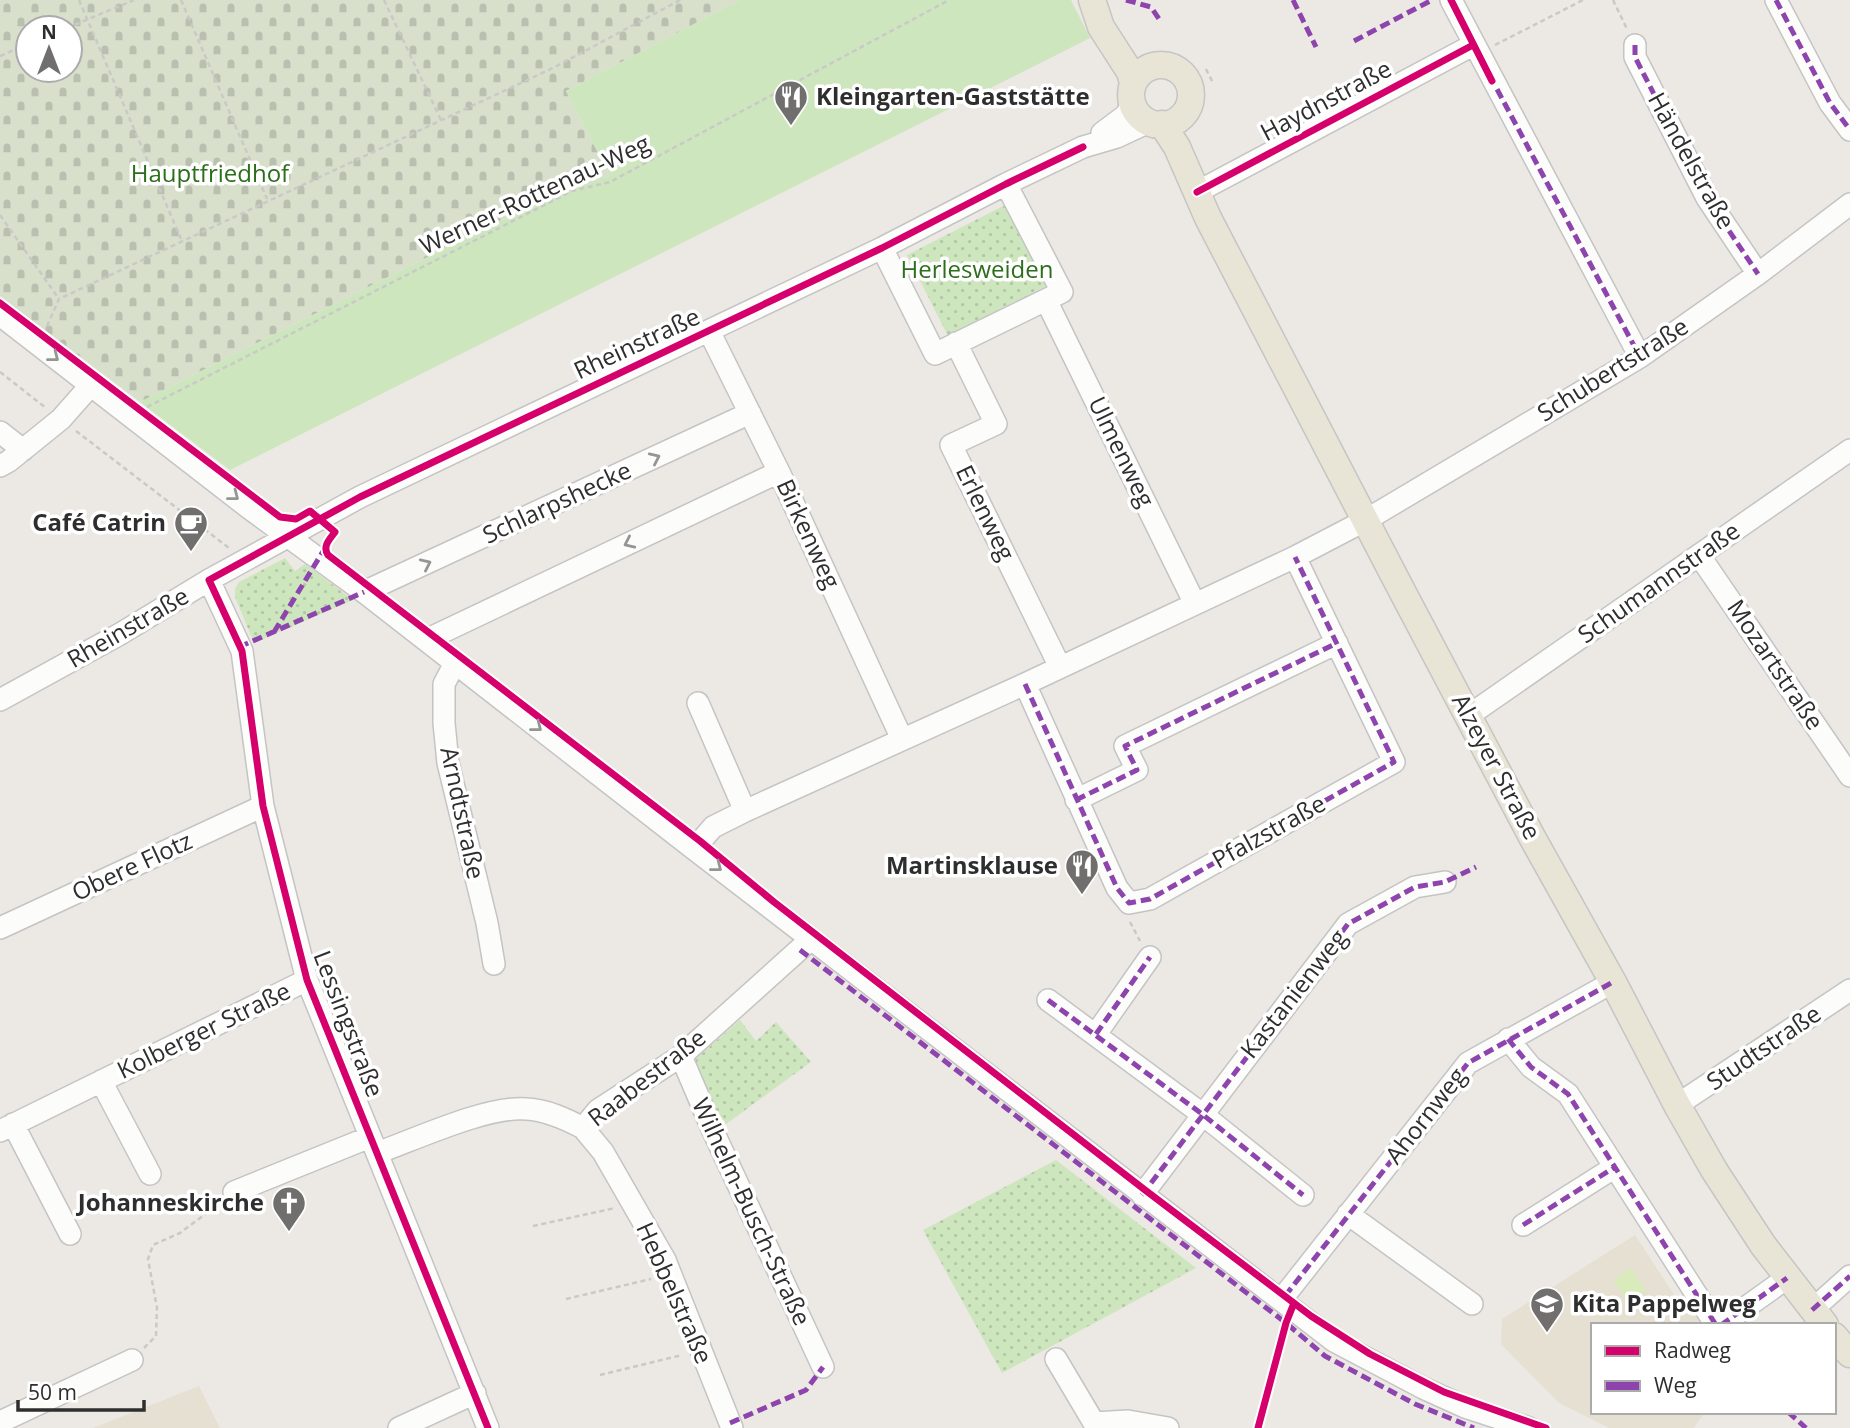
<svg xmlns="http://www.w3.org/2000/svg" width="1850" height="1428" viewBox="0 0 1850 1428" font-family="'Open Sans',sans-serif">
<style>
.education{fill:#e6e0d3}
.grass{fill:url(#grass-dots)}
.cemetery{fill:url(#cemetery-stones);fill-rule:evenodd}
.garden{fill:#cee6be}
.pitch{fill:#d9eabb}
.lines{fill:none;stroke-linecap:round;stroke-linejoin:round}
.minor-casing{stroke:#c5c4c5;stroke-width:24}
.major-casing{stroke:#c6c5c4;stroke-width:29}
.path{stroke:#c9c9c8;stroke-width:2.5;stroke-dasharray:5 3.5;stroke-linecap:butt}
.minor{stroke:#fcfcfb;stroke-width:21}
.major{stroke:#e8e4d6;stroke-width:26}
.quiet{stroke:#8e44ad;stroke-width:5;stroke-dasharray:10 5;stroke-linecap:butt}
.cycleway-casing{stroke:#fff;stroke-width:11}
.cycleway{stroke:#d6006c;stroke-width:7}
.oneway{stroke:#959594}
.labels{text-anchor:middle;stroke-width:7;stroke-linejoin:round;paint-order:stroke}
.poi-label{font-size:24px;font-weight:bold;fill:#2e2e2e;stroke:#fff;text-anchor:end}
.street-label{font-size:24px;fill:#2e2e2e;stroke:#fff}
.park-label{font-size:24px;fill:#2c6e1b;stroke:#fff}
</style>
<defs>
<pattern id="grass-dots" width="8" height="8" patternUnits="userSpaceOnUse" patternTransform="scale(1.75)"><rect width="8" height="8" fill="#cee6be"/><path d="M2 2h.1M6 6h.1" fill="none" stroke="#b1c6a4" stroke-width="1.8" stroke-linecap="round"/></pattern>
<pattern id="cemetery-stones" width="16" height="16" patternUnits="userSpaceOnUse" patternTransform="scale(1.75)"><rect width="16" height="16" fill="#d8e0cc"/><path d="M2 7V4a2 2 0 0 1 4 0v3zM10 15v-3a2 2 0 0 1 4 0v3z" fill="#bac0b0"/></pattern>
</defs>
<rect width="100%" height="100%" fill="#ece8e4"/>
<path class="education" d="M1635,1235L1684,1310L1694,1304L1707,1325H1593V1412H1705L1694,1428H1609L1559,1403L1501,1344L1502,1319Z
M199,1386L220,1428H93Z"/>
<path class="grass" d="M1007,204L1048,285L948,336L907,255Z
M285,558L295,571L305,564L353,600L254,643L235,597V589L239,582Z
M740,1020L756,1041L776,1022L811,1062L718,1130L690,1064Z
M1056,1160L1196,1268L1002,1373L923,1230Z"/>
<path class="cemetery" d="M0,0H740L566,91L610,176L573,184L140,402L0,296ZM28,28H70V70H28Z"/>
<path class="garden" d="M740,0H1071L1090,38L230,470L140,402L573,184L610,176L566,91Z"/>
<path class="pitch" d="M1631,1268L1646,1291L1628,1303L1613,1280Z"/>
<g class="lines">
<g class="minor-casing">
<path id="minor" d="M1451,0L1640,357
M1776,0L1830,103L1850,130
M1635,45V57L1707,198L1758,274
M1102,133L1126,115L1132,104
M1197,192L1473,45
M882,248L935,354L1062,292L1006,184
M1046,300L1195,604
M0,315L249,508L364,592L694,849L1334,1341L1423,1388L1465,1407L1529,1428
M709,331L779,472L902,739
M956,343L996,424L951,445L1060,667
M0,432L23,450
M0,466L9,461L61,419L91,385
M1699,555L1850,776
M209,580L242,651L263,806L307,980L488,1428
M364,592L750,413
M426,640L779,472
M455,663L444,684V723L448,763L487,923L494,964
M1025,684L1117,888L1129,903L1150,899L1394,762L1295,557
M0,700L120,634L209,580L360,497L882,248L1006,184L1083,147L1117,137L1149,122
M698,703L745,811
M1468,716L1850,450
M1076,800L1137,770L1125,746L1337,643
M694,849L713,827L745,811L1025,684L1295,557L1366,520L1640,357L1758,274L1850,204
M0,928L263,806
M1048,1000L1202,1114L1303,1195
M1096,1034L1150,957
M1508,1039L1531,1067L1568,1094L1716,1325
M681,1056L713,1131L823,1367
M101,1081L150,1174
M1677,1105L1850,990
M13,1124L70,1234
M583,1128L603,1152L665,1260L732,1428
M0,1131L307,980
M377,1153C416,1139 489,1105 527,1109C547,1110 566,1119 583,1128L598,1110L681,1056L811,939
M234,1192L370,1137
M1142,1195L1348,924L1415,887L1445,882
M1348,1214L1472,1304
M1523,1225L1615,1167
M1281,1300L1468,1063L1613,982
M1812,1310L1850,1276
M1721,1325L1787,1278
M1056,1359L1094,1423L1128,1421L1168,1428
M0,1422L132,1360
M399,1428L475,1393"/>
</g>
<g class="major-casing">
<path id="major" d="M1092,0L1101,27L1130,72L1133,83
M1131 95a30 30 0 1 1 60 0a30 30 0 1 1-60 0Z
M1162,124L1177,147L1208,218L1401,589L1532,837L1613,982L1677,1105L1714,1170L1763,1245L1825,1325
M1834,1336L1850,1354"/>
</g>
<path class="path" d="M79,0L181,239
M181,0L267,199
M384,0L441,120
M1613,0L1627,29
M67,28L134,0
M1495,45L1583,0
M0,56L28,44
M1206,69L1213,83
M0,215L59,299
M47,326L59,299L555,67L680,0
M0,372L46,408
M147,407L572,191L610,182L949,0
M76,431L229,548
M1130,922L1140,941
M533,1226L615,1208
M566,1299L651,1279
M144,1348L156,1336L157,1308L148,1259L153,1245L180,1233L220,1203
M600,1375L682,1355"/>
<use href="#minor" class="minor"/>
<use href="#major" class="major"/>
<path class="quiet" d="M1126,0L1151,7L1159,19
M1293,0L1316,47
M1776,0L1830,103L1850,130
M1354,41L1432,0
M1635,45V57L1707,198L1758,274
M1490,76L1640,357
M274,632L325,548
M239,647L364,592
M1025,684L1117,888L1129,903L1150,899L1394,762L1295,557
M1076,800L1137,770L1125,746L1337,643
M800,950L1286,1323L1325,1356L1415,1404L1474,1428
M1048,1000L1202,1114L1303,1195
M1096,1034L1150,957
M1508,1039L1531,1067L1568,1094L1716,1325
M1142,1195L1348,924L1415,887L1445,882L1476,867
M1523,1225L1615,1167
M1285,1296L1468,1063L1613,982
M1812,1310L1850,1276
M1721,1325L1787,1278
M1788,1412L1806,1428
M730,1423L806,1390L823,1367"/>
<g class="cycleway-casing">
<path id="cycleway" d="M1451,0L1492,81
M1197,192L1473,45
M0,303L280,517L296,519L310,511L335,532C330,539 322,546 328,555L700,841L774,902L1145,1190L1311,1316L1370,1354L1444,1392L1546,1428
M488,1428L307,980L263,806L242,651L209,580L360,497L882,248L1006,184L1083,147
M1258,1428L1286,1323L1294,1303"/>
</g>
<use href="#cycleway" class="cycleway"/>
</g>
<defs><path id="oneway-chevron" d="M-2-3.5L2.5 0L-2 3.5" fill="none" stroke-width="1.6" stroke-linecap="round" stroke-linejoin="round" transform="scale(1.75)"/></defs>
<g class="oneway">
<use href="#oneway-chevron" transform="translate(54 357) rotate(38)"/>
<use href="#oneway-chevron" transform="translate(655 458) rotate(-25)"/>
<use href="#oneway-chevron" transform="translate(234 496) rotate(38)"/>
<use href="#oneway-chevron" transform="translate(629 543) rotate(155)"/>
<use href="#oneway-chevron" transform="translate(426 564) rotate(-25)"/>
<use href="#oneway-chevron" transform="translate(537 727) rotate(38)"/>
<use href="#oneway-chevron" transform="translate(717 867) rotate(38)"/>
</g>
<defs>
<g id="restaurant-pin" transform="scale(1.75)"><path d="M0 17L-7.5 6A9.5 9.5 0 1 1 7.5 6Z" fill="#706f6e" stroke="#fff"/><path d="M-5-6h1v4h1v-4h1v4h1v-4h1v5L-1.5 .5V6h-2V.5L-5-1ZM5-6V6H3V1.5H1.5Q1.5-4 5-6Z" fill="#fff"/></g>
<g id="cafe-pin" transform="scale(1.75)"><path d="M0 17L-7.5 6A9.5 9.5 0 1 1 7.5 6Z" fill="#706f6e" stroke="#fff"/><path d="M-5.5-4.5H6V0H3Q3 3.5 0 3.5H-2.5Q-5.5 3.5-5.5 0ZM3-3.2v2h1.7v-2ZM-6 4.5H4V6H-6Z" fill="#fff"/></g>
<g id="church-pin" transform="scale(1.75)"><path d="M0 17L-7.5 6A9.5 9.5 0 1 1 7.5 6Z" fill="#706f6e" stroke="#fff"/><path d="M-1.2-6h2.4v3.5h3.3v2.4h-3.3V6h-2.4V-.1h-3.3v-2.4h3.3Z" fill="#fff"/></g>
<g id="school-pin" transform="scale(1.75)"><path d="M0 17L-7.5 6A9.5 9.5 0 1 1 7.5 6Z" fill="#706f6e" stroke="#fff"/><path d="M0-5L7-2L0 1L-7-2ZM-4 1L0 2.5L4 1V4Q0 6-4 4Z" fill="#fff"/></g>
</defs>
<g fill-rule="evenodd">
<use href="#restaurant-pin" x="791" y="97"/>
<use href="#cafe-pin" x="191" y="523"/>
<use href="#restaurant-pin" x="1082" y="866"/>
<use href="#church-pin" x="289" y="1203"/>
<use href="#school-pin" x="1547" y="1304"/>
</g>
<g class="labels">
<g class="poi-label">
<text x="816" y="105" text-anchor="start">Kleingarten-Gaststätte</text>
<text x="166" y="531">Café Catrin</text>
<text x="1058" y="874">Martinsklause</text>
<text x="264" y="1211">Johanneskirche</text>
<text x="1572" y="1312" text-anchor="start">Kita Pappelweg</text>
</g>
<g class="street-label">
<text transform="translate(1326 101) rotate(-28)" y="8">Haydnstraße</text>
<text transform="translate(1691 161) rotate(61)" y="8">Händelstraße</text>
<text transform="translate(535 195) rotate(-25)" y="8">Werner-Rottenau-Weg</text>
<text transform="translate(637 344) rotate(-25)" y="8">Rheinstraße</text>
<text transform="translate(1613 370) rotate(-32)" y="8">Schubertstraße</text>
<text transform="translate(1121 452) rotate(64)" y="8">Ulmenweg</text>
<text transform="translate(557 503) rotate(-25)" y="8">Schlarpshecke</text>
<text transform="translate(985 513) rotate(64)" y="8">Erlenweg</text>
<text transform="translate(808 534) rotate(65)" y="8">Birkenweg</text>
<text transform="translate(1659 583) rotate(-35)" y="8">Schumannstraße</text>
<text transform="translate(128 628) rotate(-30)" y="8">Rheinstraße</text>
<text transform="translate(1775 665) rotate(56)" y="8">Mozartstraße</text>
<text transform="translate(1496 767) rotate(62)" y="8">Alzeyer Straße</text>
<text transform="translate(462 813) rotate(78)" y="8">Arndtstraße</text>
<text transform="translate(1269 832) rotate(-29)" y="8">Pfalzstraße</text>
<text transform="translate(132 867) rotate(-25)" y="8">Obere Flotz</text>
<text transform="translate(1294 994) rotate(-52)" y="8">Kastanienweg</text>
<text transform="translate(348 1024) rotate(69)" y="8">Lessingstraße</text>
<text transform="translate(204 1031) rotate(-26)" y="8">Kolberger Straße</text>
<text transform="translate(1764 1048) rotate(-34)" y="8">Studtstraße</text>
<text transform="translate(647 1078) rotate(-38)" y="8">Raabestraße</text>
<text transform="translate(1426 1116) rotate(-52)" y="8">Ahornweg</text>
<text transform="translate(751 1212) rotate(65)" y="8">Wilhelm-Busch-Straße</text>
<text transform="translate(674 1293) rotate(66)" y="8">Hebbelstraße</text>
</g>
<g class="park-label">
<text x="210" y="182">Hauptfriedhof</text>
<text x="977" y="278">Herlesweiden</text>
</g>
</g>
<rect x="1591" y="1323" width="245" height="91" fill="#ffffff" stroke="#ababab" stroke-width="2"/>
<rect x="1605" y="1346" width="35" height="10" fill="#d6006c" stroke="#ababab" stroke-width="2"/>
<text x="1654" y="1358" font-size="21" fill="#2e2e2e">Radweg</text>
<rect x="1605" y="1381" width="35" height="10" fill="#8e44ad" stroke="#ababab" stroke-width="2"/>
<text x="1654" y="1393" font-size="21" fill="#2e2e2e">Weg</text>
<g transform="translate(49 49)"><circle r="33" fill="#ffffff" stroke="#ababab" stroke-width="2"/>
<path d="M0-5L12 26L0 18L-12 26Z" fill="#706f6e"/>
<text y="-10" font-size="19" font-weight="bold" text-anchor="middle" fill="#2e2e2e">N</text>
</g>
<path d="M18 1400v10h126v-10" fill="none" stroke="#2e2e2e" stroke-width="3.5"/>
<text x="28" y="1400" font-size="21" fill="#2e2e2e" stroke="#ffffff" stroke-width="5" paint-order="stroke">50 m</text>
</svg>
